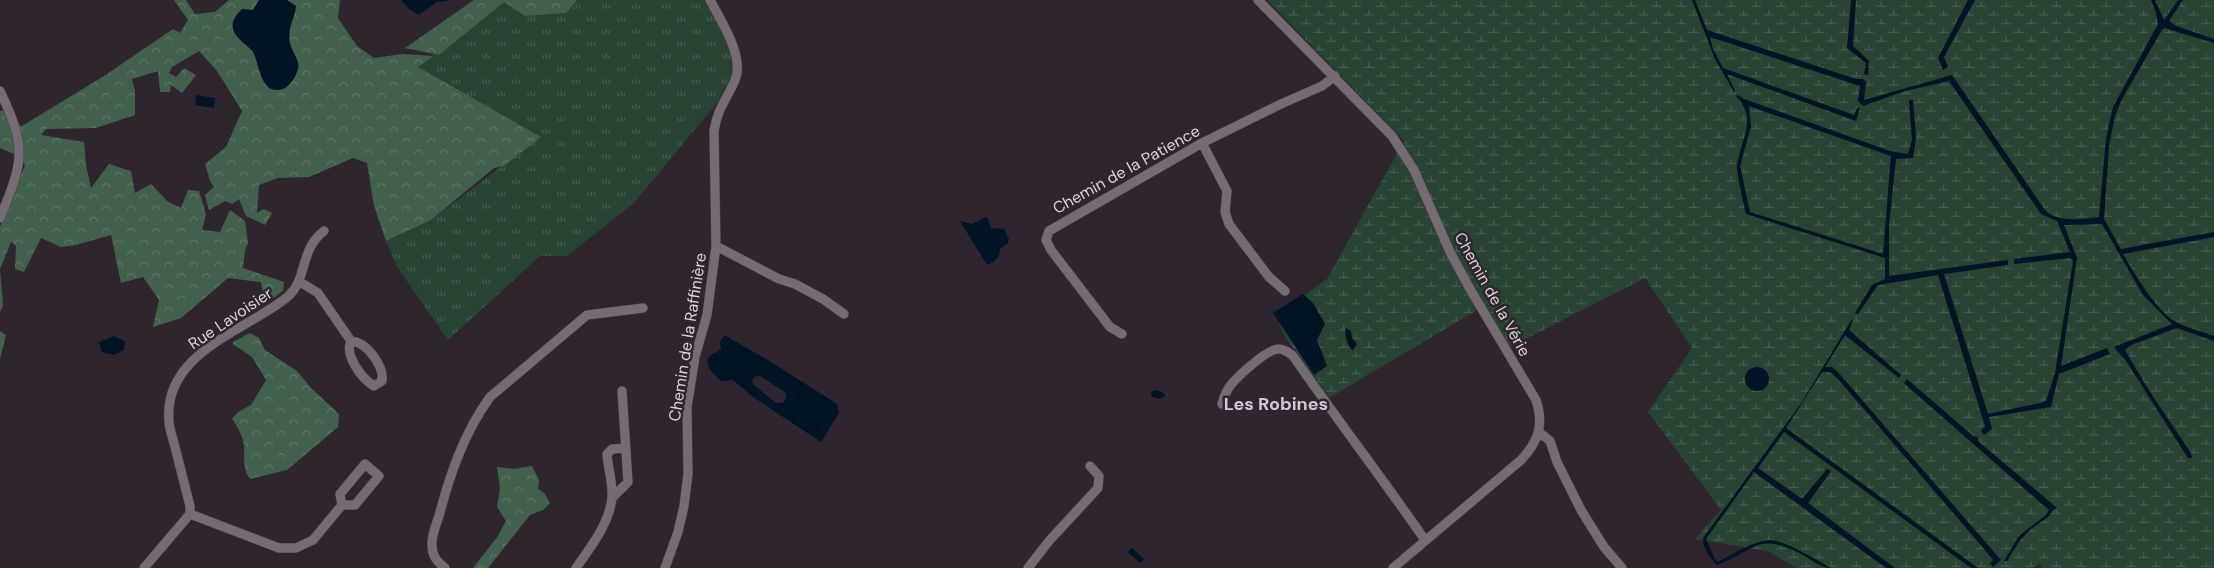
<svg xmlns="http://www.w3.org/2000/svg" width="2214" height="568" viewBox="0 0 2214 568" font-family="'DM Sans',sans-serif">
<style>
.grass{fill:url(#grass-tufts)}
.forest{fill:url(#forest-crowns)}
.wetland{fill:url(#wetland-marsh)}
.water{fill:#001426;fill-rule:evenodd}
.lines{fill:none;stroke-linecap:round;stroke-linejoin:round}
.minor-casing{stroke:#4a4149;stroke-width:10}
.minor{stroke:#766a75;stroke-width:9}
.labels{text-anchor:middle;stroke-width:5;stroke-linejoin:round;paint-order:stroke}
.street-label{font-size:16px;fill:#dad3d9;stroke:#2f252e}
.neighbourhood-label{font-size:18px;font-weight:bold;fill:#d3c5d1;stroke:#2f252e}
</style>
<defs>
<pattern id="grass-tufts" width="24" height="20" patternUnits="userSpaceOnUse" patternTransform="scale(1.25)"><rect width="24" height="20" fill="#274332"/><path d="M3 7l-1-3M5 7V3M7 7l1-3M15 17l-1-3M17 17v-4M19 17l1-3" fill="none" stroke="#465d4f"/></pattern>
<pattern id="forest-crowns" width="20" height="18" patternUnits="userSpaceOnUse" patternTransform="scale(1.25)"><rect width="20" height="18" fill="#42614d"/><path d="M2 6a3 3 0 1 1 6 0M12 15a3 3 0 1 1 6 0" fill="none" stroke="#5d7766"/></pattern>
<pattern id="wetland-marsh" width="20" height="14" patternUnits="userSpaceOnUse" patternTransform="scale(1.25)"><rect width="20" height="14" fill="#274332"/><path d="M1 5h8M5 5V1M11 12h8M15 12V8" fill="none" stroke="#465d4f"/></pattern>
</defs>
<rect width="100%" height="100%" fill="#2f252e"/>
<path class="grass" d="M500,0L566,13L577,0H705L730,39L736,67L717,103L634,203L567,256H540L448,340L397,267L386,241L431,220L540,137L417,67Z"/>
<path class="forest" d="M174,0H186L195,14L215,12L229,0H340L338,18L357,46L374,58L402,54L433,56L418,67L541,137L504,166L494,168L431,220L386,241L374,206L367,163L353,158L309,177L278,178L259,185L257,213L263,209L272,213L265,225L246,216L239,199L232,204L225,201L209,210L205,195L214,187L210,181L205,164L226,147L242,111L217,71L199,51L172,67L169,73L176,77L184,68L196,75L182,93L171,85L170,92H160L158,71L132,79L135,91V115L96,128L46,129L41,135L84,142L86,165L91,188L109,164L131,171L135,193L151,184L167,201L181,208L188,190L199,191L206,214L202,230L220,232L230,210L245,221L248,243L245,250L243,268L284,282L283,291L265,304L261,282L228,278L181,318L153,327L159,300L143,277L121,283L111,235L76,245L61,247L41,238L24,272L15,269L16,246L11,242L0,269L3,306L0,312V227L25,165L14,154L0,148V111L3,110L8,122L22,126L104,76L173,29L180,33L188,20Z
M474,0H577L566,13L525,16L504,2L439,55L405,48Z
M0,331L6,335L0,359Z
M250,333L259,338L265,350L297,371L311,388L339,414L338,427L287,470L250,479C242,468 245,458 244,445C242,435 238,427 232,419L238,412L251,405L266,380L252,357L233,344V342Z
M532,466L539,480L538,489L545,494L550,503L543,510L530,515L488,568H473L498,536L506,521L497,507L500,488L497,467L514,469Z"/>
<path class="wetland" d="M1267,0H2214V568H2042L2040,563L2032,568H1796L1768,551L1695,539L1721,510L1648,412L1692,348L1645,278L1502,351L1477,310L1329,398L1284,335L1276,315L1327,279L1404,141Z"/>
<path class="water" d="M259,0H287L296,6C295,19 287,26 290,43C292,53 302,62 297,72C295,78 289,87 283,89C260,96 260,65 253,52C247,44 236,40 233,29C231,21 236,15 242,9L253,10Z
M401,0H452L437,2L419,15L410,10Z
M1692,0H1695L1707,30L1856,79H1863L1866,82L1864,100L1952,75L2045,210C2056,223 2084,219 2099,217L2106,138L2113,107L2158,24L2156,13L2151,0H2155L2164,20L2178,0H2183L2169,21L2176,26L2214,39V43L2164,28L2162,30L2122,99L2115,116L2109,146L2104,219L2121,249L2214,232V237L2123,254C2134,273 2156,310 2174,321C2186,328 2201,331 2214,336V341L2177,328L2131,345L2125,350L2150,392L2191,453L2192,458H2188L2126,361L2114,347L2172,324L2143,295L2102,224L2064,225L2077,258L2061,366L2107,348L2110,354L2059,374L2051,407L1989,417L1992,429L1984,435L1981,431L1985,426L1938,275L1878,285L1858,314L1855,313L1872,285L1885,279V258L1746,214C1744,206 1736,171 1737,165C1741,139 1758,119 1736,96L1738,95L1744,99L1890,151L1908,154L1912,140L1909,100H1913L1916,138L1913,158L1896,159L1889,225V276L2008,260V265L1944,274L1988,414L2040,403L2046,401L2055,373L2073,261L2070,258L2014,264V259L2070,252L2057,221L2041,214L1949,81L1905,91L1863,106L1858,101L1860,86L1710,37L1713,49L1723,68L1854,115L1857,108H1860L1856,121L1727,74L1735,91L1734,92L1715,59ZM1749,106L1891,156L1883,254L1750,212L1740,166L1751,127Z
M1851,0H1856L1853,46L1869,61L1868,75L1864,74L1866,63L1847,48Z
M1968,0H1975L1944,57L1948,67L1943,70L1938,58Z
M196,95L215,98L214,108L195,105Z
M985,217L988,218L991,228L1004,229L1009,239L1008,243L1000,249C1000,258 995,262 987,265L960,221L972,224Z
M1303,294L1313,303L1325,324L1317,340L1327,366L1314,375L1273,313Z
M1852,319L1853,320L1849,330L1901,375L1899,378L1845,335L1825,367H1832L1837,371L2001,560L1993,567L1990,563L1993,560L1979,543L1838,379L1830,372H1822L1786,428L1978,568H1971L1784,432L1758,468L1802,499L1827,469L1831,471L1808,503L1895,568H1886L1754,472L1706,539L1716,561H1720C1735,553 1753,541 1770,540C1784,540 1819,561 1831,568C1821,568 1812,560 1803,555C1757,531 1757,550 1717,565C1711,560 1702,547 1703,538L1802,402Z
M1346,328L1351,331L1352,338L1357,344L1353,350C1348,348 1344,334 1346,328Z
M724,335L768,360L837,404L839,413L821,442L753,397L733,380L721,381C716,376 702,365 710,356C713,353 718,352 721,349L720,342ZM758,375L785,392L786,397L784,402L776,403L753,384L752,379Z
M114,336L125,341L124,350L114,355L102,352L99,342Z
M1745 379a12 12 0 1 1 24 0a12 12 0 1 1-24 0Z
M1907,379L1973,436L1978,437V441L2057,508L2053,510L2048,517L2031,529L2020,540L2007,561H2004L2019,536L2046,515L2049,510L1915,393L1904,383Z
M1156,390L1164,393L1165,396L1160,399L1152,397L1151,392Z
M1132,548L1144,559L1140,563L1128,552Z"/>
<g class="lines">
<g class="minor-casing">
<path id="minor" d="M1258,0L1392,136L1414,170L1450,252L1470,289L1536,400C1544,424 1539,441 1521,460L1393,568
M0,91C27,148 24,160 0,218
M1202,143L1227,191L1225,212L1229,224L1269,277L1285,291
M716,246L779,279L795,284L823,299L844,314
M300,282L318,293L351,341C344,355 362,379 374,386L382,381C384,366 367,342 351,341
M1122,334L1110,327L1051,250L1046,240L1049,231L1202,143L1281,104L1322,86L1335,76
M1222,404C1223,399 1225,394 1228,389C1234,379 1268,348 1279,349C1285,349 1289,353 1293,356C1336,418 1382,478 1425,540
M1540,433L1550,441L1557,462L1581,510L1604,547L1622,568
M612,498L628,482L622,391
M190,514L279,548H296L313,540L342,505H355L379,476L365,464L340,494L342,505
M144,568L190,514V506C185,486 180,466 175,447C173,438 169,429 169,421C163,353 245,331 286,298C309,280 298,251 324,231
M445,568C438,563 432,555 432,546C431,536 436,525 439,516C450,474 464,433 490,397L587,315L643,308
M576,568C590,548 610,523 612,497C613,484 608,468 607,454L612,449L626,448
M665,568L678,532L684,506L688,474L687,407L695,357L707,315L716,246L714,131C718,107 726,101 735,80C745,57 721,21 710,0
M1028,568L1049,541L1098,488L1099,476L1090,466"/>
</g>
<use href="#minor" class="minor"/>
</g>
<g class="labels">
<g class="street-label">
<text transform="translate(1126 169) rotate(-29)" y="6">Chemin de la Patience</text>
<text transform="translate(1493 294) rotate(61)" y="6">Chemin de la Vérie</text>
<text transform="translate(230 318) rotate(-34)" y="6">Rue Lavoisier</text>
<text transform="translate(687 337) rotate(-81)" y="6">Chemin de la Raffinière</text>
</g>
<g class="neighbourhood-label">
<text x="1276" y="410">Les Robines</text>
</g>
</g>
</svg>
